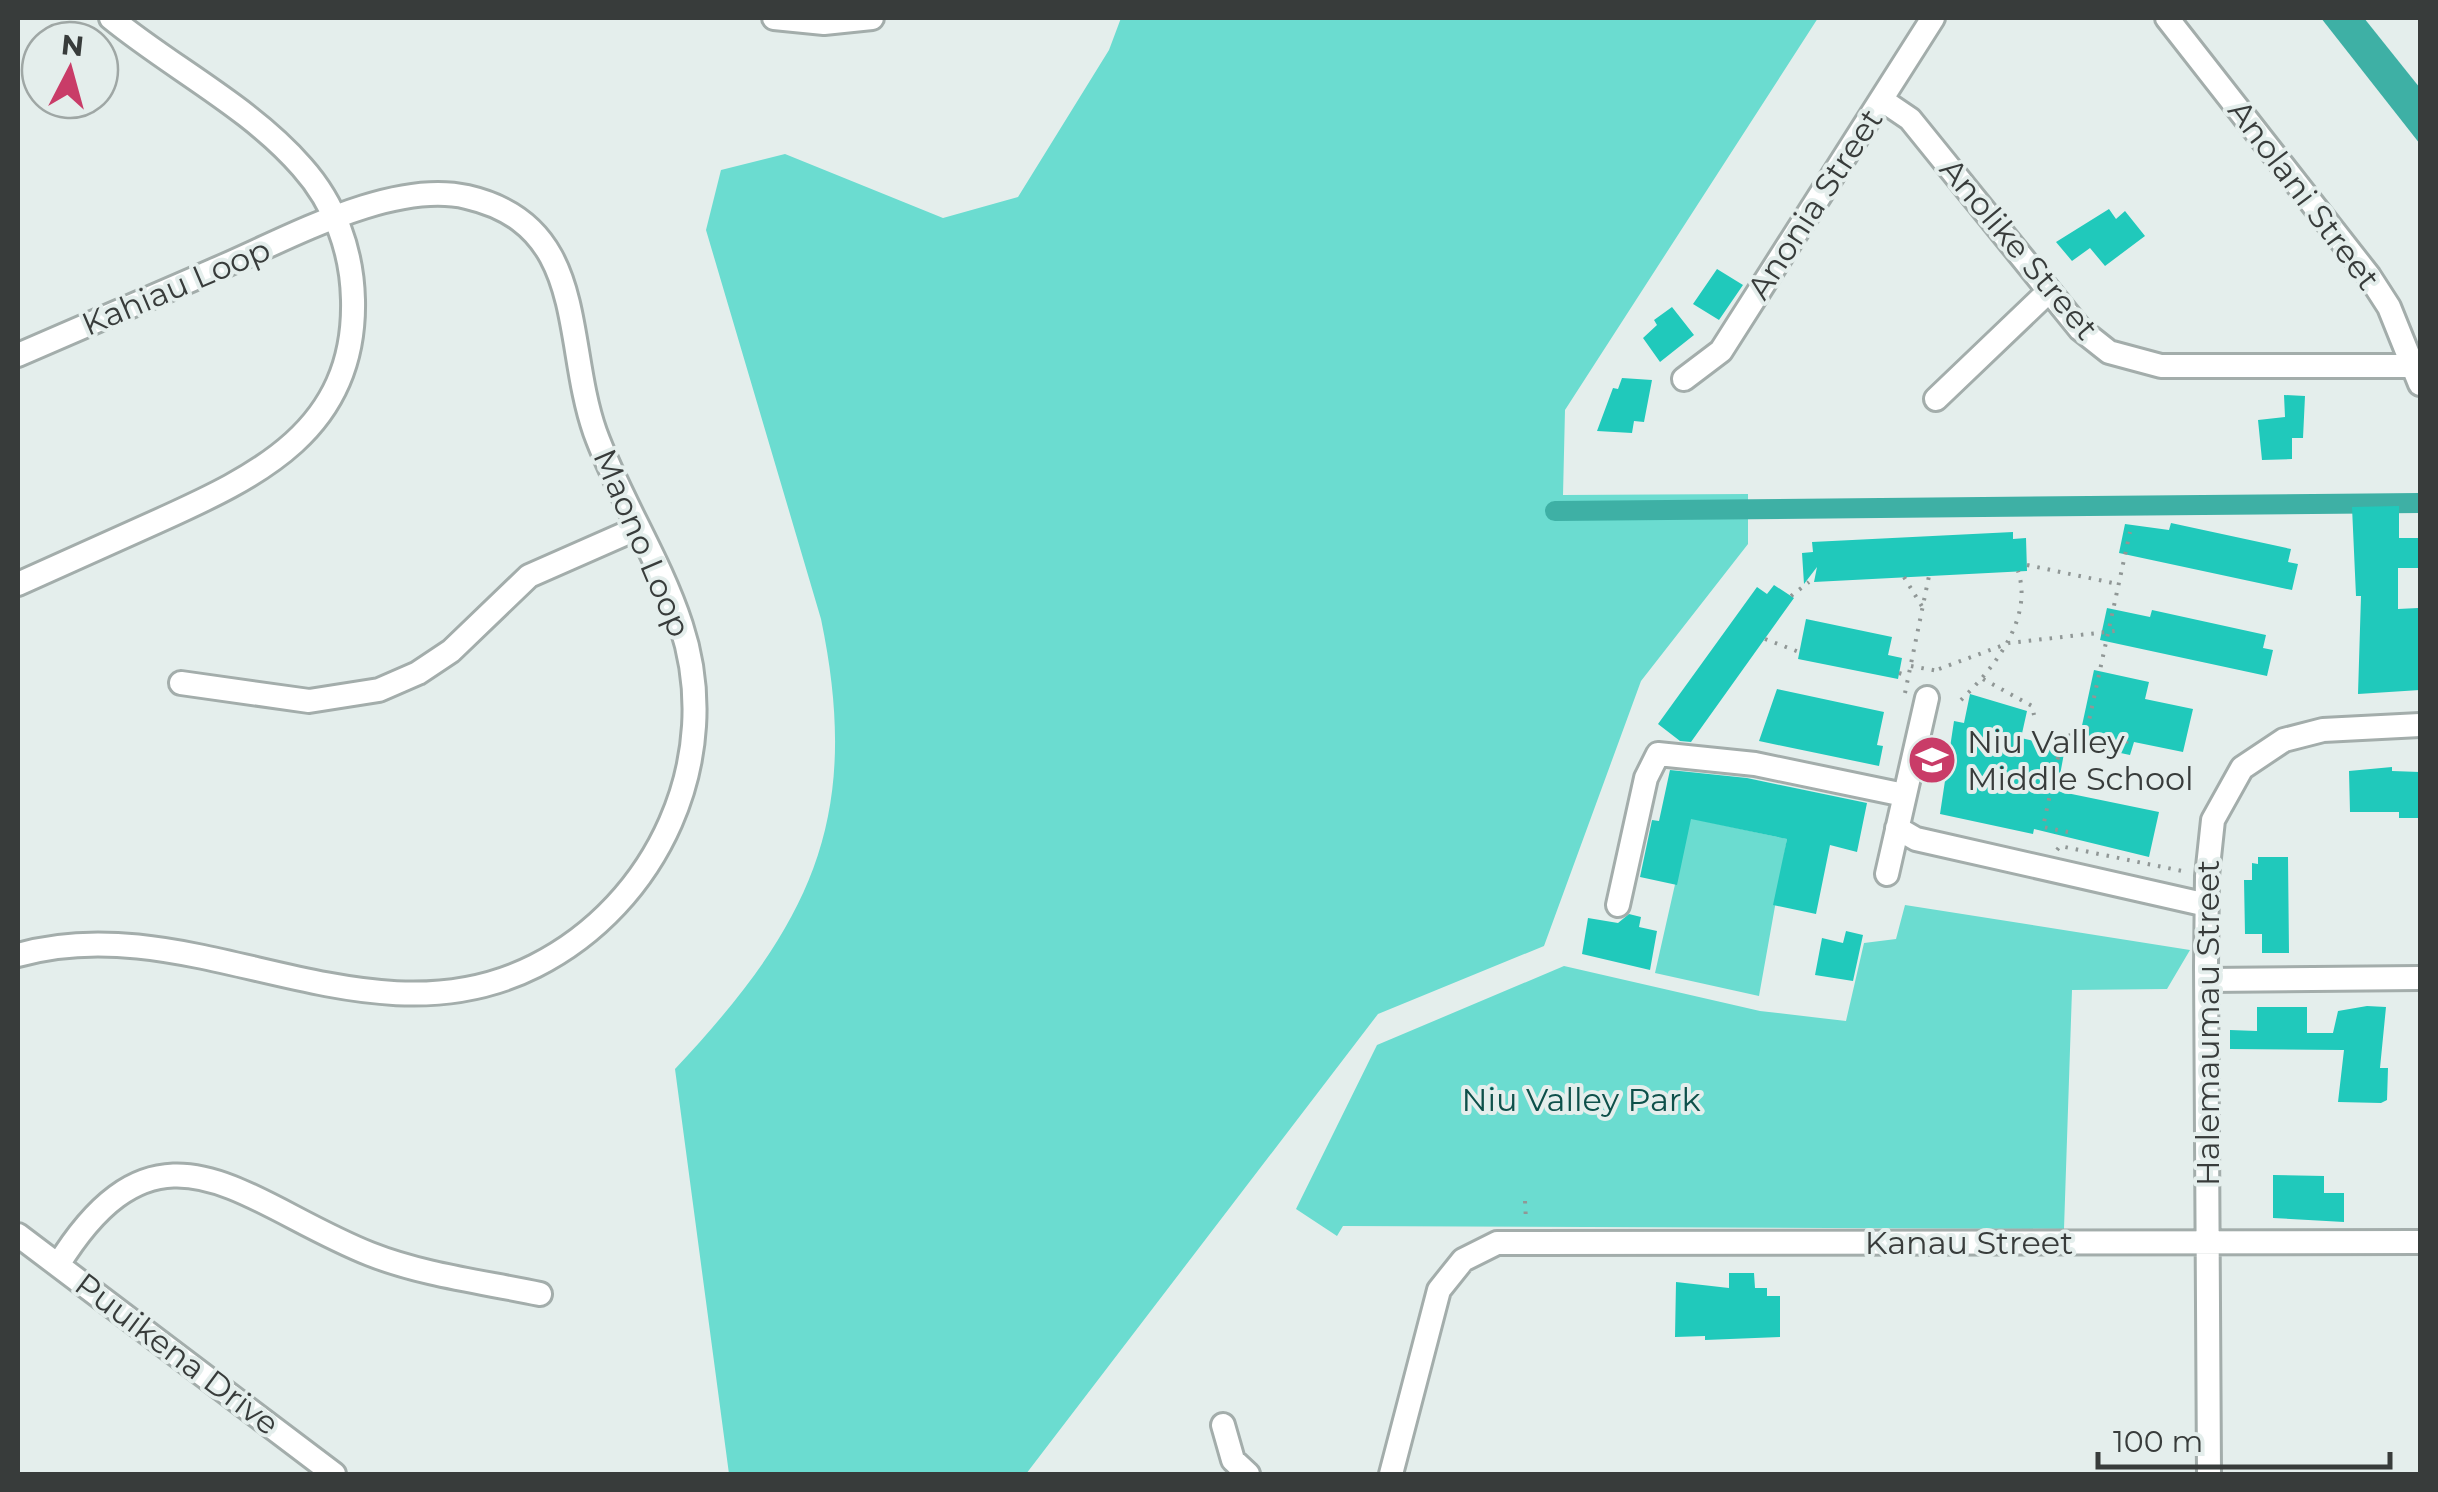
<svg xmlns="http://www.w3.org/2000/svg" width="2438" height="1492" viewBox="0 0 2438 1492" font-family="Montserrat,sans-serif">
<style>
.green{fill:#6bdcd0}
.water{fill:#3eb0a5}
.lines{fill:none;stroke-linecap:round;stroke-linejoin:round}
.canal{stroke:#3eb0a5;stroke-width:20}
.building{fill:#20c9bb}
.minor-casing{stroke:#a3adab;stroke-width:28}
.path{stroke:#909796;stroke-width:4;stroke-dasharray:2.5 8;stroke-linecap:butt}
.minor{stroke:#fff;stroke-width:22}
.labels{text-anchor:middle;stroke-width:8;stroke-linejoin:round;paint-order:stroke}
.street-label{font-size:32px;fill:#383c3b;stroke:#e4eeec}
.poi-label{font-size:32px;fill:#383c3b;stroke:#e4eeec;text-anchor:start}
.park-label{font-size:32px;fill:#0e504a;stroke:#e4eeec}
</style>
<rect width="100%" height="100%" fill="#e4eeec"/>
<path class="green" d="M1121,18H1818L1565,410L1563,495L1748,494V544L1641,681L1544,946L1378,1014L1026,1474H729L675,1069C810,925 863,820 821,619L706,230L721,170L785,154L943,218L1018,197L1109,50Z
M1690,818L1787,839L1759,996L1655,973Z
M1905,905L2190,950L2167,989L2072,990L2064,1229L1343,1226L1337,1236L1296,1209L1377,1045L1564,966L1760,1011L1846,1021L1864,943L1896,939Z"/>
<path class="water" d="M2321,18H2364L2420,88V144Z"/>
<g class="lines">
<path class="canal" d="M1555,511L2420,503"/>
</g>
<path class="building" d="M2109,209L2116,219L2125,211L2145,236L2105,266L2090,248L2072,261L2056,242Z
M1717,269L1743,285L1719,320L1693,304Z
M1672,307L1694,335L1660,362L1643,338L1657,325L1654,320Z
M1622,378L1652,380L1644,422L1634,421L1632,433L1597,431L1613,388L1618,389Z
M2284,395L2305,396L2303,438H2292V459L2262,460L2258,420L2285,417Z
M2399,506V538H2418V568H2398V609L2418,608L2420,690L2358,694L2361,596H2356L2352,507Z
M2171,523L2291,549L2288,562L2298,564L2292,590L2119,553L2125,524L2169,530Z
M2013,532V539L2026,538L2027,571L1814,582L1817,567L1804,584L1802,553L1813,552L1812,542Z
M1774,585L1794,598L1691,742L1680,741L1658,724L1757,587L1767,594Z
M2107,608L2150,617L2152,610L2266,635L2263,648L2273,650L2267,676L2100,640Z
M1806,619L1892,637L1888,655L1902,658L1898,679L1798,659Z
M2094,670L2149,682L2145,699L2193,709L2183,752L2134,742L2130,755L2078,744Z
M1777,689L1884,712L1877,745L1883,746L1879,766L1759,741Z
M1970,694L2027,711L2021,738L2065,748L2057,791L2159,812L2149,857L2034,829L2033,834L1940,814L1954,721L1964,723Z
M2392,767V771L2420,772V818H2399V812H2350L2349,771Z
M1670,770L1747,778L1867,803L1857,852L1830,845L1816,914L1773,905L1787,839L1691,819L1677,885L1640,877L1652,820L1659,821Z
M2258,857H2288L2289,953H2262V934H2245L2244,880H2252V863L2258,864Z
M1629,914L1641,917L1639,927L1657,931L1650,970L1582,954L1588,918L1618,923Z
M1846,931L1863,935L1853,981L1815,975L1822,938L1843,943Z
M2367,1006L2386,1007L2380,1068H2388L2387,1100L2381,1103L2338,1102L2344,1050L2230,1049V1030L2257,1031V1007H2307V1033H2333L2338,1011Z
M2273,1175L2324,1176V1193H2344V1222L2273,1218Z
M1729,1273H1754L1755,1288H1767V1296H1780V1337L1705,1340V1336L1675,1337L1676,1282L1729,1288Z"/>
<g class="lines">
<g class="minor-casing">
<path id="minor" d="M774,18L824,23L872,18
M2167,18L2369,276L2389,307L2420,384
M1882,100L1910,119L2080,329L2109,352L2161,366H2412
M18,355C82,327 147,299 212,271C282,242 390,179 467,197C589,225 563,341 595,432C619,498 659,558 681,625C725,758 658,904 535,966C365,1052 192,905 18,955
M1684,379L1721,351L1933,18
M1936,399L2049,291
M18,584C64,563 110,543 156,522C258,476 356,430 353,300C352,251 335,204 302,167C250,107 172,68 111,18
M181,683L309,701L379,690L418,673L451,651L529,576L638,528
M1897,828L1916,839L2207,905
M1887,874L1927,698
M1618,905L1646,778L1658,754L1755,764L1904,795
M2207,980L2420,978
M18,1235L334,1474
M58,1265C160,1100 244,1204 370,1254C423,1275 483,1282 540,1294
M1223,1425L1233,1460L1248,1474
M1391,1474L1439,1290L1463,1260L1497,1243L2420,1242
M2209,1474L2206,966L2207,876L2213,820L2242,768L2284,740L2323,730L2420,725"/>
</g>
<path class="path" d="M2027,565L2118,584
M1904,577L1923,608
M1791,596L1809,582
M1765,639L1799,652
M1911,666L1938,671
M1939,669L2009,643L2115,631
M1899,673L1909,676
M1983,679L2032,706L2034,715
M1905,693L1929,576
M1961,700C1993,669 2034,619 2018,571
M2085,739L2130,532
M2068,832L2043,827L2063,734L2125,748L2127,740
M2057,850L2060,846L2187,872
M1525,1201L1526,1221"/>
<use href="#minor" class="minor"/>
</g>
<defs>
<g id="school-disc" transform="scale(2.5)"><circle r="9.5" fill="#c93c68" stroke="#e4eeec"/><path d="M0-5L7-2L0 1L-7-2ZM-4 1L0 2.5L4 1V4Q0 6-4 4Z" fill="#fff"/></g>
</defs>
<g fill-rule="evenodd">
<use href="#school-disc" x="1932" y="760"/>
</g>
<g class="labels">
<g class="street-label">
<text transform="translate(2304 195) rotate(53)" y="11">Anolani Street</text>
<text transform="translate(1815 204) rotate(-57)" y="11">Anonia Street</text>
<text transform="translate(2019 249) rotate(50)" y="11">Anolike Street</text>
<text transform="translate(176 287) rotate(-23)" y="11">Kahiau Loop</text>
<text transform="translate(642 543) rotate(67)" y="11">Maono Loop</text>
<text transform="translate(2208 1023) rotate(-90)" y="11">Halemaumau Street</text>
<text x="1969" y="1254">Kanau Street</text>
<text transform="translate(177 1354) rotate(37)" y="11">Puuikena Drive</text>
</g>
<g class="poi-label">
<text x="1967" y="753">Niu Valley<tspan x="1967" dy="37">Middle School</tspan></text>
</g>
<g class="park-label">
<text x="1581" y="1111">Niu Valley Park</text>
</g>
</g>
<rect width="2438" height="1492" fill="none" stroke="#383c3b" stroke-width="40"/>
<g transform="translate(70 70) rotate(6)"><circle r="48" fill="#e4eeec" stroke="#9fa7a5" stroke-width="2.5"/>
<path d="M0-8L18 38L0 25L-18 38Z" fill="#c93c68"/>
<text y="-15" font-size="28" font-weight="bold" text-anchor="middle" fill="#383c3b">N</text>
</g>
<path d="M2098 1452v15h292v-15" fill="none" stroke="#383c3b" stroke-width="5"/>
<text x="2113" y="1452" font-size="30" fill="#383c3b" stroke="#e4eeec" stroke-width="8" paint-order="stroke">100 m</text>
</svg>
